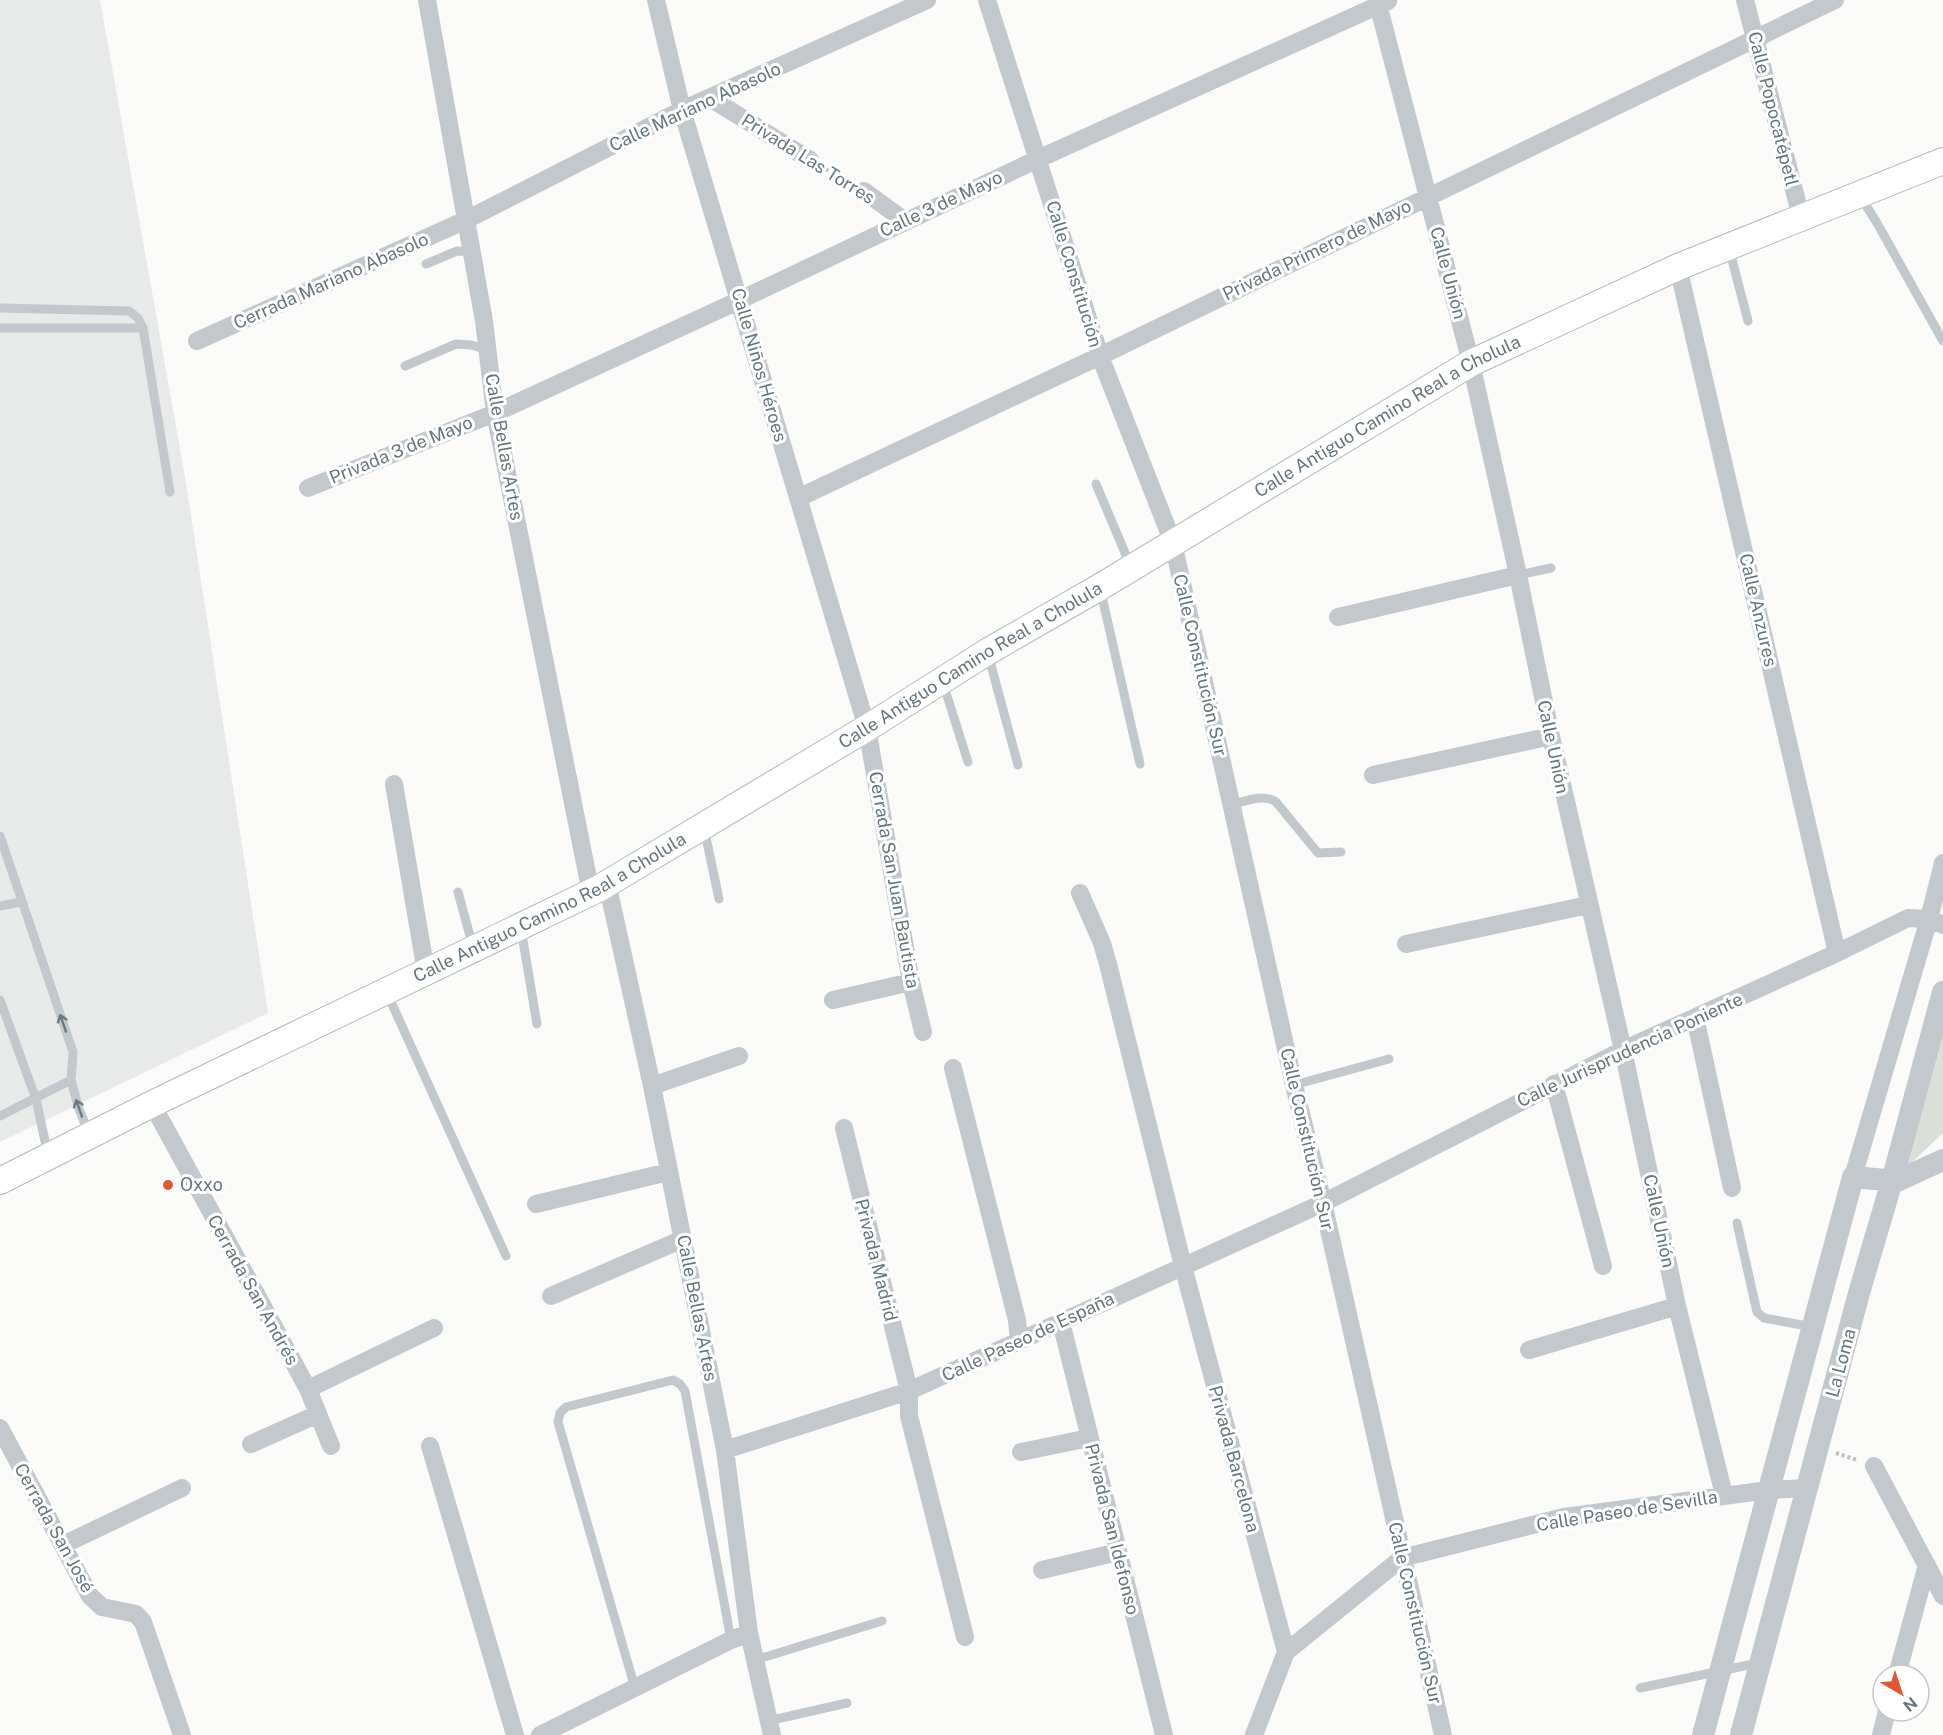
<svg xmlns="http://www.w3.org/2000/svg" width="1943" height="1735" viewBox="0 0 1943 1735" font-family="'Public Sans',sans-serif">
<style>
.built{fill:#e8e9e9}
.green{fill:#dadfd7}
.lines{fill:none;stroke-linecap:round;stroke-linejoin:round}
.secondary-casing{stroke:#b3babf;stroke-width:28}
.path{stroke:#bbbfc2;stroke-width:4;stroke-dasharray:3 3;stroke-linecap:butt}
.service{stroke:#c3c8cc;stroke-width:9}
.minor{stroke:#c3c8cc;stroke-width:18}
.tertiary{stroke:#c3c8cc;stroke-width:22}
.secondary{stroke:#fff;stroke-width:26}
.oneway{stroke:#6a7a87}
.poi-dot{fill:#e4572e;stroke:#fff;stroke-width:2}
.labels{text-anchor:middle;stroke-width:6;stroke-linejoin:round;paint-order:stroke}
.street-label{font-size:18px;fill:#657683;stroke:#fff}
.poi-label{font-size:18px;fill:#657683;stroke:#fff;text-anchor:start}
</style>
<rect width="100%" height="100%" fill="#fafaf8"/>
<path class="built" d="M0,0H100L185,477L268,1013L0,1142Z"/>
<path class="green" d="M1943,992V1133L1892,1181Z"/>
<g class="lines">
<g class="secondary-casing">
<g id="secondary">
<path id="s1" d="M0,1181L152,1104L598,889L867,728L987,652L1100,587L1471,363L1678,267L1943,161"/>
</g>
</g>
<path class="path" d="M826,169L850,183
M1836,1453L1857,1460"/>
<path class="service" d="M1860,196L1877,223L1943,341
M1729,248L1748,321
M426,264L457,251L473,252
M0,308L129,311L138,318L143,328L170,492
M0,328H143
M405,366L456,344L471,345L488,350
M1096,484L1131,567
M1518,575L1551,568
M1100,588L1140,764
M988,654L1018,765
M943,683L968,762
M1232,805C1245,801 1264,793 1276,802L1318,853L1341,852
M704,828L719,899
M0,836L73,1052L71,1080L78,1106L89,1134
M458,892L473,947
M0,906L21,902
M521,929L537,1024
M387,993L506,1256
M0,1000L36,1099L48,1155
M1294,1085L1389,1059
M0,1116L71,1080
M1737,1223L1757,1312L1764,1318L1813,1327
M755,1660L882,1621
M635,1688L558,1422L560,1413L566,1407L673,1380L680,1384L685,1391L731,1640
M1640,1688L1758,1663
M768,1721L847,1703"/>
<path class="minor" d="M427,0L484,321L495,413L591,893
M656,0L682,110L867,728L911,982L923,1032
M987,0L1100,356L1173,543L1294,1085L1323,1203L1443,1735
M1377,0L1471,363L1518,575L1551,736L1623,1050L1677,1306L1724,1495
M1745,0L1801,217
M710,98L810,160
M864,191L905,221
M1678,267L1837,953
M197,341L466,220L682,110L927,0
M308,488L495,413L740,300L1038,159L1388,1
M798,498L1100,356L1835,0
M1338,617L1518,575
M1373,775L1551,736
M394,784L426,972
M607,883L652,1086L725,1450L749,1633L772,1735
M1080,893L1102,943L1108,964L1183,1266L1286,1652
M1406,944L1588,905
M833,1000L911,982
M1695,1017L1732,1188
M953,1068L1017,1320L1019,1341
M1554,1084L1603,1266
M652,1086L739,1056
M152,1104L308,1389L331,1446
M844,1128L909,1391V1416L965,1637
M1853,1177L1929,919L1943,863
M536,1204L668,1172
M551,1296L683,1239
M1061,1322L1164,1735
M1529,1350L1677,1306
M308,1389L434,1328
M0,1428L90,1596L102,1607L136,1614L143,1622L182,1735
M251,1444L318,1414
M430,1446L515,1735
M725,1450L909,1391L1323,1203L1623,1050L1837,953L1908,918L1929,919L1943,925
M1021,1452L1089,1438
M1874,1466L1943,1596
M63,1545L182,1488
M1042,1570L1118,1552
M1897,1675L1927,1565
M540,1735L731,1640L749,1633
M1254,1735L1286,1652L1402,1558L1564,1517L1769,1490L1807,1488
M1881,1735L1887,1711"/>
<path class="tertiary" d="M1703,1735L1853,1177L1897,1181L1943,1160
M1741,1735L1859,1293L1892,1181L1943,992"/>
<use href="#secondary" class="secondary"/>
</g>
<defs><path id="oneway-shaft" d="M-6 0H5M1.5-3L5.5 0L1.5 3" fill="none" stroke-width="1.6" stroke-linecap="round" stroke-linejoin="round" transform="scale(1.5)"/></defs>
<g class="oneway">
<use href="#oneway-shaft" transform="translate(63 1023) rotate(-109)"/>
<use href="#oneway-shaft" transform="translate(79 1108) rotate(-109)"/>
</g>
<circle class="poi-dot" cx="168" cy="1185" r="6"/>
<g class="labels">
<g class="street-label">
<text transform="translate(695 107) rotate(-25)" y="6">Calle Mariano Abasolo</text>
<text transform="translate(1773 109) rotate(76)" y="6">Calle Popocatépetl</text>
<text transform="translate(808 159) rotate(32)" y="6">Privada Las Torres</text>
<text transform="translate(941 204) rotate(-25)" y="6">Calle 3 de Mayo</text>
<text transform="translate(1317 250) rotate(-26)" y="6">Privada Primero de Mayo</text>
<text transform="translate(1448 273) rotate(75)" y="6">Calle Unión</text>
<text transform="translate(1074 274) rotate(73)" y="6">Calle Constitución</text>
<text transform="translate(331 281) rotate(-24)" y="6">Cerrada Mariano Abasolo</text>
<text transform="translate(759 365) rotate(74)" y="6">Calle Niños Héroes</text>
<text dy="6" stroke="none"><textPath href="#s1" startOffset="1586">Calle Antiguo Camino Real a Cholula</textPath></text>
<text transform="translate(504 447) rotate(80)" y="6">Calle Bellas Artes</text>
<text transform="translate(401 450) rotate(-22)" y="6">Privada 3 de Mayo</text>
<text transform="translate(1758 610) rotate(77)" y="6">Calle Anzures</text>
<text transform="translate(1200 665) rotate(77)" y="6">Calle Constitución Sur</text>
<text dy="6" stroke="none"><textPath href="#s1" startOffset="1100">Calle Antiguo Camino Real a Cholula</textPath></text>
<text transform="translate(1553 747) rotate(78)" y="6">Calle Unión</text>
<text transform="translate(894 880) rotate(80)" y="6">Cerrada San Juan Bautista</text>
<text dy="6" stroke="none"><textPath href="#s1" startOffset="614">Calle Antiguo Camino Real a Cholula</textPath></text>
<text transform="translate(1630 1050) rotate(-25)" y="6">Calle Jurisprudencia Poniente</text>
<text transform="translate(1307 1139) rotate(77)" y="6">Calle Constitución Sur</text>
<text transform="translate(1659 1221) rotate(78)" y="6">Calle Unión</text>
<text transform="translate(876 1260) rotate(76)" y="6">Privada Madrid</text>
<text transform="translate(253 1290) rotate(61)" y="6">Cerrada San Andrés</text>
<text transform="translate(697 1308) rotate(79)" y="6">Calle Bellas Artes</text>
<text transform="translate(1028 1337) rotate(-25)" y="6">Calle Paseo de España</text>
<text transform="translate(1841 1363) rotate(-75)" y="6">La Loma</text>
<text transform="translate(1234 1459) rotate(75)" y="6">Privada Barcelona</text>
<text transform="translate(1627 1511) rotate(-9)" y="6">Calle Paseo de Sevilla</text>
<text transform="translate(54 1528) rotate(61)" y="6">Cerrada San José</text>
<text transform="translate(1112 1529) rotate(76)" y="6">Privada San Idefonso</text>
<text transform="translate(1415 1613) rotate(77)" y="6">Calle Constitución Sur</text>
</g>
<g class="poi-label">
<text x="180" y="1191">Oxxo</text>
</g>
</g>
<g transform="translate(1901 1693) rotate(141)"><circle r="28" fill="#ffffff" stroke="#c1c8cd" stroke-width="1.5"/>
<path d="M0-4.5L10 22L0 15L-10 22Z" fill="#e4572e"/>
<text y="-9" font-size="16" font-weight="bold" text-anchor="middle" fill="#657683">N</text>
</g>
</svg>
